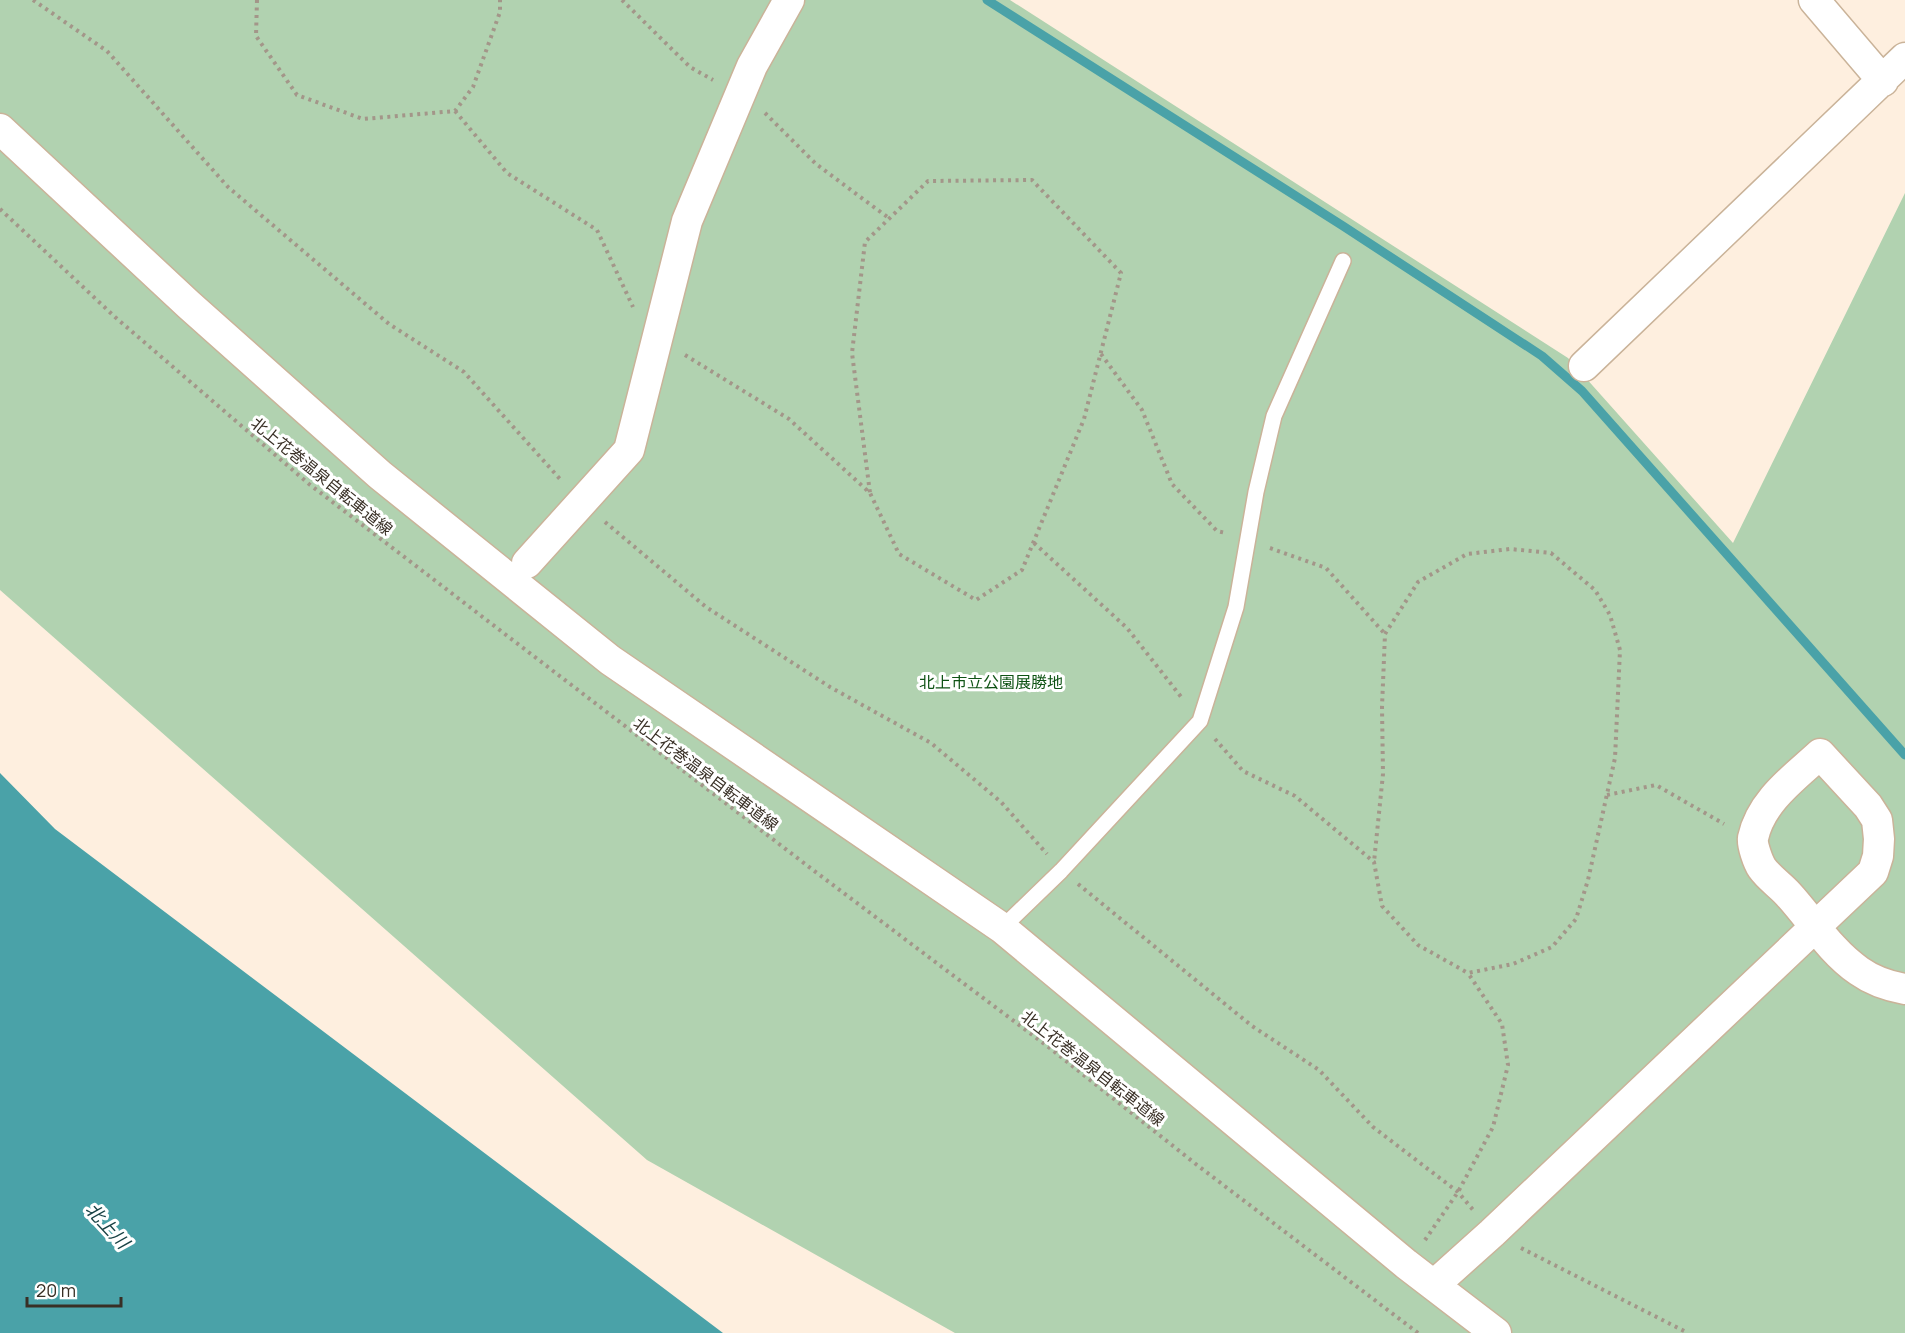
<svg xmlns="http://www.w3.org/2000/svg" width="1905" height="1333" viewBox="0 0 1905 1333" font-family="Manrope,'Noto Sans JP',sans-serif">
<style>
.green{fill:#b1d2b0}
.water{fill:#4aa2a8}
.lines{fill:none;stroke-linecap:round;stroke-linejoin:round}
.stream{stroke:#4aa2a8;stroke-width:9}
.service-casing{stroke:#cab399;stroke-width:18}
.minor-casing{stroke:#cab399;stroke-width:33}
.path{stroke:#a39689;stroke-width:4;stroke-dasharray:3 4.5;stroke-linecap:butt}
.service{stroke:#fff;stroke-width:15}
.minor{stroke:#fff;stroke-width:30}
.labels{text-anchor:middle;stroke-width:6;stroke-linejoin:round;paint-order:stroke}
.street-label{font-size:16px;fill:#382f25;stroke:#fff}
.park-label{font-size:16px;fill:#0f5315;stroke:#fff}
.water-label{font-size:18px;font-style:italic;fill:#194245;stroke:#fff}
</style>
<rect width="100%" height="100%" fill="#feefdf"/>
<path class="green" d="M0,0H1010L1568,358L1733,543L1905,193V1333H955L647,1160L0,590Z"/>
<path class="water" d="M0,773L55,829L723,1333H0Z"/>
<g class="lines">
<path class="stream" d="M987,0L1343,226L1542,356L1582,391L1905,755"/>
<g class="service-casing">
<path id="service" d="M1002,928L1061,871L1200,721L1236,607L1256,492L1274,416L1343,261"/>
</g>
<g class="minor-casing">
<path id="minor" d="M1814,0L1883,81
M0,129L189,305L380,475L610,660L1002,928L1406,1264L1496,1333
M1584,366L1905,58
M527,563L629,450L687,221L752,66L789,0
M1434,1285L1492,1233L1873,872L1878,856L1879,839L1877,820L1868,806L1820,754C1794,778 1761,801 1753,838C1752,845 1758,862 1762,868C1769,878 1780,885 1788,894C1811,919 1830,951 1859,971C1873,981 1888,986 1905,989"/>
</g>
<path class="path" d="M33,0L107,51L228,187L389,324L464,372L560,479
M257,0L256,36L297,95L363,119L455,111L473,87L500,12V0
M622,0L690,67L713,80
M455,111L507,173L597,230L633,307
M765,113L816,164L890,219
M0,209L115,317L309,484L813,870L1051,1049L1197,1165L1418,1333
M1101,354L1142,410L1172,484L1217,531L1226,533
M685,355L789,419L870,493L899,554L976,600L1022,570L1084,419L1121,273L1032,180L928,181L865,242L852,353L870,493
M605,522L706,607L830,687L931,743L1001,802L1047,854
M1034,543L1127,628L1182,698
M1270,548L1326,568L1385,634
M1215,739L1243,771L1295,796L1374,862L1382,906L1418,945L1468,973L1513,964L1552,947L1576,919L1588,880L1615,758L1620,650L1610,615L1595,590L1551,553L1510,549L1467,554L1418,582L1385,634L1382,707L1383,774L1374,862
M1607,795L1656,785L1724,824
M1078,884L1252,1026L1319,1070L1373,1127L1458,1192L1474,1211
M1425,1240L1458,1192L1493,1127L1508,1065L1502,1024L1468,973
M1521,1248L1688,1333"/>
<use href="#service" class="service"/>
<use href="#minor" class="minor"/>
</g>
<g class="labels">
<g class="street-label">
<text transform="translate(322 476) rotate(39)" y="6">北上花巻温泉自転車道線</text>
<text transform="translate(706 774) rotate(37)" y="6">北上花巻温泉自転車道線</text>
<text transform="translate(1093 1068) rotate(38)" y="6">北上花巻温泉自転車道線</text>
</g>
<g class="park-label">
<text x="991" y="688">北上市立公園展勝地</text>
</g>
<g class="water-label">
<text transform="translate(107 1226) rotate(47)" y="6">北上川</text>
</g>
</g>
<path d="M27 1297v9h94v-9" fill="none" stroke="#382f25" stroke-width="3"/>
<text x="36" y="1297" font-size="18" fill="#382f25" stroke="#ffffff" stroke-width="4.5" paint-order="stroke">20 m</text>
</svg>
